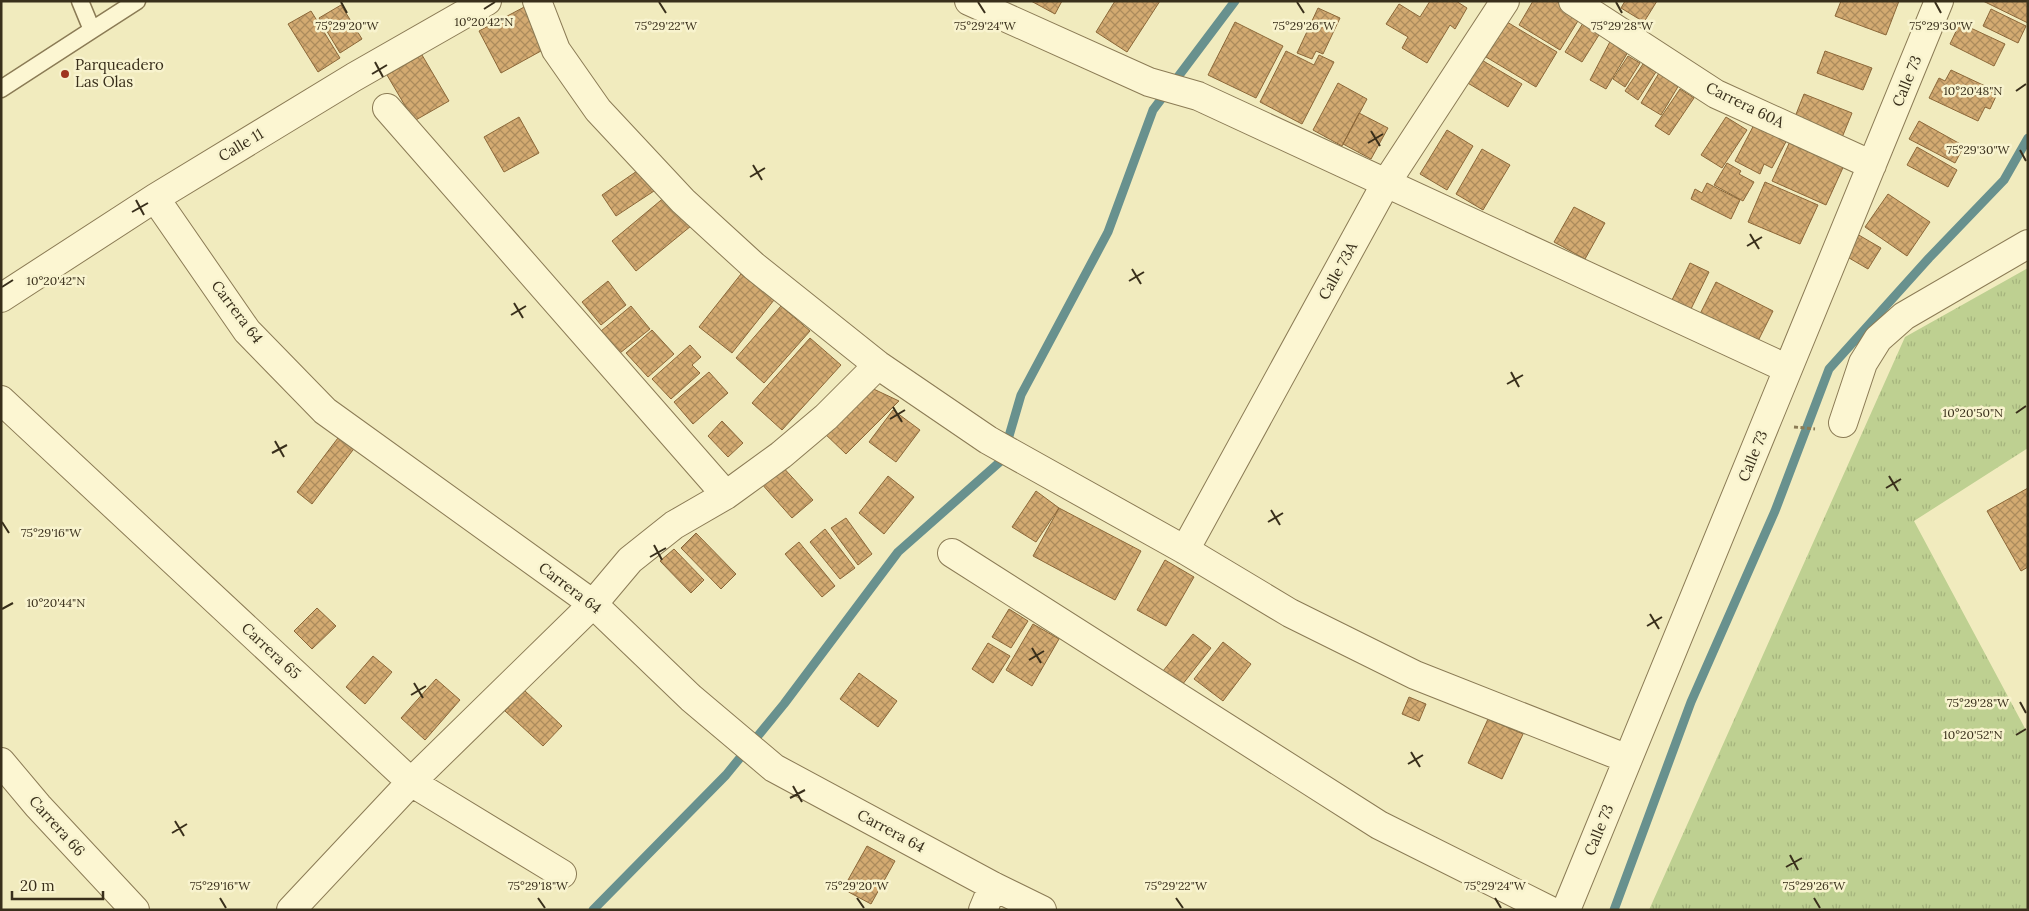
<svg xmlns="http://www.w3.org/2000/svg" width="2029" height="911" viewBox="0 0 2029 911" font-family="Lora,serif">
<style>
.grass{fill:url(#grass-tufts)}
.lines{fill:none;stroke-linecap:round;stroke-linejoin:round}
.stream{stroke:#68918e;stroke-width:9}
.building{fill:url(#building-cross-hatch);stroke:#8c6839}
.lane-casing{stroke:#8b7b55;stroke-width:19}
.street-casing{stroke:#8b7b55;stroke-width:30}
.path{stroke:#8b7b55;stroke-width:3;stroke-dasharray:4 2.5;stroke-linecap:butt}
.lane{stroke:#fcf6d2;stroke-width:16}
.street{stroke:#fcf6d2;stroke-width:28}
.ticks{fill:none;stroke:#392f1b;stroke-width:2}
.poi-dot{fill:#9f3520;stroke:#f8f3ce;stroke-width:2}
.labels{text-anchor:middle;stroke-width:5;stroke-linejoin:round;paint-order:stroke}
.poi-label{font-size:15px;fill:#392f1b;stroke:#f8f3ce;text-anchor:start}
.street-label{font-size:15px;fill:#392f1b;stroke:#f8f3ce}
.ticks-label{font-size:12px;text-anchor:middle;fill:#392f1b;stroke:#f8f3ce;stroke-width:5;stroke-linejoin:round;paint-order:stroke}
</style>
<defs>
<pattern id="grass-tufts" width="24" height="20" patternUnits="userSpaceOnUse" patternTransform="scale(1.25)"><rect width="24" height="20" fill="#bed091"/><path d="M3 7l-1-3M5 7V3M7 7l1-3M15 17l-1-3M17 17v-4M19 17l1-3" fill="none" stroke="#a4b37c"/></pattern>
<pattern id="building-cross-hatch" width="8" height="8" patternUnits="userSpaceOnUse" patternTransform="scale(1.25)"><rect width="8" height="8" fill="#d3aa71"/><path d="M0 0l8 8M0 8l8-8" fill="none" stroke="#ac8b5c"/></pattern>
</defs>
<rect width="100%" height="100%" fill="#f1ebbe"/>
<path class="grass" d="M2028,268V448L1914,521L2028,734V910H1649L1905,337Z"/>
<g class="lines">
<path class="stream" d="M593,910L726,775L784,704L898,552L1002,460L1021,395L1108,232L1153,110L1235,1
M1614,910L1691,702L1775,511L1829,369L1929,258L2004,180L2028,138"/>
</g>
<path class="building" d="M1031,1H1062L1055,14Z
M1115,1H1160L1127,52L1096,32Z
M1430,1H1456L1467,8L1455,29L1450,25L1427,63L1402,48L1408,37L1386,24L1399,4L1420,17Z
M1533,1H1556L1581,16L1560,50L1519,25Z
M1625,1H1657L1644,22L1621,8Z
M1841,1H1899L1886,35L1835,16Z
M1983,1H2028V23Z
M341,5L362,39L340,53L319,18Z
M528,5L550,46L501,73L479,31Z
M1318,8L1340,18L1323,54L1316,51L1312,59L1297,53Z
M1991,9L2026,26L2018,43L1983,26Z
M311,11L340,58L318,72L288,24Z
M1585,20L1602,30L1582,62L1565,52Z
M1235,22L1283,46L1256,98L1208,75Z
M1507,22L1557,52L1536,87L1486,57Z
M1960,23L2005,44L1994,66L1950,44Z
M1613,36L1631,47L1606,89L1590,80Z
M1286,51L1314,65L1319,55L1334,62L1302,124L1260,102Z
M1825,51L1872,68L1863,90L1817,73Z
M422,55L449,101L414,121L387,75Z
M1628,56L1640,63L1625,87L1613,79Z
M1480,59L1522,84L1508,107L1466,82Z
M1643,64L1656,72L1638,100L1625,91Z
M1951,70L1998,92L1990,109L1985,107L1978,121L1929,98L1939,78L1945,81Z
M1659,73L1679,85L1661,115L1641,103Z
M1338,83L1367,99L1342,146L1313,130Z
M1680,89L1694,98L1669,135L1655,126Z
M1804,94L1852,113L1841,140L1793,122Z
M1359,113L1388,128L1371,159L1343,144Z
M519,117L539,153L504,172L484,137Z
M1726,117L1747,130L1722,168L1701,155Z
M1756,121L1788,138L1772,168L1764,164L1760,174L1735,161Z
M1919,121L1964,146L1955,163L1909,139Z
M1447,130L1473,146L1447,190L1420,174Z
M1792,137L1846,161L1826,205L1772,181Z
M1917,147L1957,170L1948,187L1907,165Z
M1482,149L1510,165L1483,210L1456,194Z
M1727,163L1741,171L1739,174L1754,182L1743,201L1714,185Z
M640,169L654,191L616,216L602,195Z
M1765,182L1818,205L1800,244L1748,222Z
M1707,183L1740,200L1731,219L1691,199L1695,189L1702,193Z
M1888,194L1930,222L1907,256L1865,227Z
M666,196L691,226L636,271L612,241Z
M1574,207L1605,223L1585,259L1554,242Z
M1857,234L1881,248L1868,269L1844,255Z
M1690,263L1709,272L1690,311L1671,302Z
M741,274L774,300L732,353L699,327Z
M608,281L626,305L601,325L582,302Z
M1716,282L1773,311L1757,343L1700,314Z
M631,306L650,329L620,353L601,331Z
M781,306L810,331L764,383L736,358Z
M652,330L674,354L648,377L626,353Z
M810,338L841,365L782,430L752,403Z
M690,345L701,357L692,365L700,373L671,399L652,379Z
M709,372L728,393L693,424L674,402Z
M865,385L899,401L846,454L821,430Z
M893,410L920,430L896,462L869,442Z
M722,421L743,443L728,457L708,436Z
M341,434L356,446L312,504L297,492Z
M780,464L813,500L792,518L760,482Z
M888,476L914,497L884,534L859,513Z
M2028,488V567L2021,571L1987,511Z
M1036,491L1059,508L1036,542L1012,527Z
M1059,508L1141,551L1115,600L1033,556Z
M846,518L872,554L858,565L831,528Z
M825,529L855,568L840,579L810,542Z
M696,533L736,574L721,589L681,548Z
M799,542L835,586L822,597L785,554Z
M674,549L704,580L691,593L660,561Z
M1165,560L1194,577L1166,626L1137,610Z
M317,608L336,626L312,649L294,631Z
M1009,609L1028,621L1011,648L992,637Z
M1033,624L1059,639L1032,686L1006,670Z
M1193,634L1211,648L1182,685L1163,671Z
M1223,642L1251,664L1223,701L1194,679Z
M988,643L1010,656L993,683L972,669Z
M373,656L392,672L365,704L346,687Z
M859,673L897,701L878,727L840,699Z
M436,679L460,700L425,740L401,718Z
M524,690L562,726L543,746L505,711Z
M1409,697L1426,704L1419,721L1402,714Z
M1488,719L1523,734L1502,779L1468,763Z
M867,846L895,861L871,904L843,889Z"/>
<g class="lines">
<g class="lane-casing">
<path id="lane" d="M92,30L137,1
M1,89L92,30L80,1"/>
</g>
<g class="street-casing">
<path id="street" d="M537,1L556,50L598,110L683,201L754,266L878,365L988,440L1185,550L1290,613L1415,675L1628,759
M969,1L1149,82L1198,96L1788,369
M1573,1L1716,94L1872,165
M387,108L726,495
M155,198L247,331L325,411L593,604L691,698L774,768L993,886L1042,910
M1,298L155,198L354,77L487,1
M1,400L411,782L562,874
M1843,423L1863,363L1878,339L1904,316L2028,244
M1185,550L1386,183L1505,1
M952,553L1379,825L1549,910
M1,762L38,806L135,910
M291,910L411,782L593,604L630,560L674,525L726,495L781,455L826,417L878,365
M983,910L993,886
M1566,910L1939,1"/>
</g>
<path class="path" d="M1794,427L1815,429"/>
<use href="#lane" class="lane"/>
<use href="#street" class="street"/>
</g>
<path class="ticks" d="M341,2L347,13M659,2L666,13M978,2L985,13M1297,2L1304,13M1616,2L1622,13M1935,2L1941,13M484,9L495,2M375,62L383,77M372,74L387,65M2016,91L2026,84M1371,131L1380,146M1368,143L1383,134M2020,150L2026,161M753,165L762,180M750,177L765,168M136,200L144,215M132,212L148,203M1750,234L1759,249M1747,246L1762,237M1132,269L1141,284M1129,281L1144,272M2,287L13,280M514,303L523,318M511,315L526,306M1511,372L1519,387M1507,384L1523,375M893,407L902,422M2016,413L2026,406M890,419L905,410M275,441L284,457M272,453L287,445M1889,476L1898,491M1886,488L1901,479M1271,510L1280,525M2,522L9,533M1268,522L1283,513M654,545L662,560M650,557L666,548M2,609L13,603M1650,614L1659,629M1647,626L1662,617M1032,648L1041,663M1029,660L1044,651M414,683L423,698M411,695L426,686M2020,702L2026,713M2016,735L2026,729M1411,752L1420,767M1408,764L1423,755M793,786L802,802M790,798L805,790M175,821L184,836M172,833L187,824M1790,855L1798,870M1786,867L1802,858M220,898L226,908M538,898L545,908M857,898L864,908M1176,898L1183,908M1495,898L1501,908M1814,898L1820,908"/>
<circle class="poi-dot" cx="65" cy="74" r="5"/>
<g class="labels">
<g class="poi-label">
<text x="75" y="70">Parqueadero<tspan x="75" dy="17">Las Olas</tspan></text>
</g>
<g class="street-label">
<text transform="translate(1907 81) rotate(-68)" y="5">Calle 73</text>
<text transform="translate(1745 105) rotate(26)" y="5">Carrera 60A</text>
<text transform="translate(241 145) rotate(-31)" y="5">Calle 11</text>
<text transform="translate(1338 271) rotate(-61)" y="5">Calle 73A</text>
<text transform="translate(237 312) rotate(53)" y="5">Carrera 64</text>
<text transform="translate(1753 456) rotate(-68)" y="5">Calle 73</text>
<text transform="translate(570 588) rotate(37)" y="5">Carrera 64</text>
<text transform="translate(271 651) rotate(43)" y="5">Carrera 65</text>
<text transform="translate(57 826) rotate(48)" y="5">Carrera 66</text>
<text transform="translate(1599 830) rotate(-68)" y="5">Calle 73</text>
<text transform="translate(891 831) rotate(28)" y="5">Carrera 64</text>
</g>
</g>
<g class="ticks-label">
<text x="484" y="26">10°20'42"N</text>
<text x="666" y="30">75°29'22"W</text>
<text x="985" y="30">75°29'24"W</text>
<text x="1304" y="30">75°29'26"W</text>
<text x="1622" y="30">75°29'28"W</text>
<text x="1941" y="30">75°29'30"W</text>
<text x="347" y="30">75°29'20"W</text>
<text x="1973" y="95">10°20'48"N</text>
<text x="1978" y="154">75°29'30"W</text>
<text x="56" y="285">10°20'42"N</text>
<text x="1973" y="417">10°20'50"N</text>
<text x="51" y="537">75°29'16"W</text>
<text x="56" y="607">10°20'44"N</text>
<text x="1978" y="707">75°29'28"W</text>
<text x="1973" y="739">10°20'52"N</text>
<text x="220" y="890">75°29'16"W</text>
<text x="538" y="890">75°29'18"W</text>
<text x="857" y="890">75°29'20"W</text>
<text x="1176" y="890">75°29'22"W</text>
<text x="1495" y="890">75°29'24"W</text>
<text x="1814" y="890">75°29'26"W</text>
</g>
<rect width="2029" height="911" fill="none" stroke="#392f1b" stroke-width="5"/>
<path d="M12 891v8h91v-8" fill="none" stroke="#392f1b" stroke-width="2.5"/>
<text x="20" y="891" font-size="15" fill="#392f1b" stroke="#f8f3ce" stroke-width="4" paint-order="stroke">20 m</text>
</svg>
